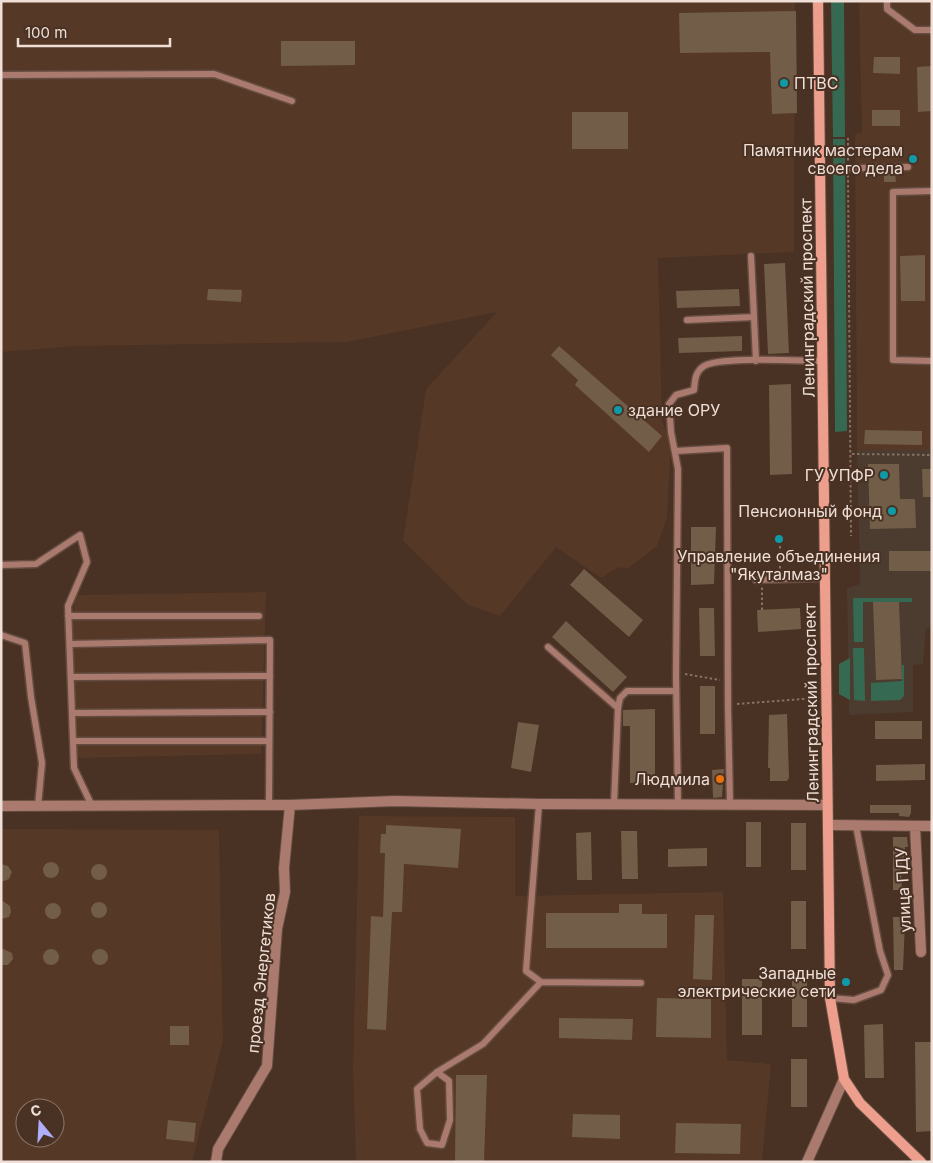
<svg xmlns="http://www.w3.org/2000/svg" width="933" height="1163" viewBox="0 0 933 1163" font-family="Inter,sans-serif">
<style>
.commercial{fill:#4b3c2f}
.built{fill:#563826;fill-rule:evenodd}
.green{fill:#366951}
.building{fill:#725d48}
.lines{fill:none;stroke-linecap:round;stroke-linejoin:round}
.lane-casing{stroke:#644d40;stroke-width:9}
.street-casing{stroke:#644d40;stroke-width:12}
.secondary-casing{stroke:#644d40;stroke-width:12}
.path{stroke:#867165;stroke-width:2;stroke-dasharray:2.5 2.5;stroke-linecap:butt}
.lane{stroke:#ab7a6e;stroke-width:6}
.street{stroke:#ab7a6e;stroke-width:10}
.secondary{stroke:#ed9e8c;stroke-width:10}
.culture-dot{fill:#0f9aa8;stroke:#493123;stroke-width:2}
.food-dot{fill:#e8710a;stroke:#493123;stroke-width:2}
.labels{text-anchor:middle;stroke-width:4;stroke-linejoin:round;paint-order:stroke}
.poi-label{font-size:16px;fill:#efdfd6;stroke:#493123;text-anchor:end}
.street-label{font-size:16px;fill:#efdfd6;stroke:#493123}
</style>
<rect width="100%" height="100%" fill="#493123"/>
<path class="commercial" d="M857,450H932V627L926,628L923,664L913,665V712L849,715L847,588L860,584Z"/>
<path class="built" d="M1,1H795L794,252L658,258L662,421L671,443L667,517L657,546L627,569L618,567L601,578L556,547L500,616L468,605L403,541L426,389L497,312L347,342L75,346L1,352Z
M859,1H932V450H857L855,134L862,133Z
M266,592L261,754L77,758L72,625L75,595Z
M359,816L515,817V896L723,892L727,1060L771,1064L762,1162H356L353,1069Z
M1,829L219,830L223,1041L192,1162H1ZM25,1108H55V1138H25Z"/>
<path class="green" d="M831,1H844L845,137H833Z
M833,139H845L847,431L835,432Z
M853,598H912V602H863V642H854Z
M853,648H864L865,701L854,700Z
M850,658V700L839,694V664Z
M902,665H904V696L900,700L871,701V683L902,681Z"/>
<path class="building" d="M796,11L797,113L772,114L770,52L680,53L679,13Z
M281,41H355V65L281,66Z
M874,57H900V74L873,73Z
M932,66V111L918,112L917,67Z
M872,110H900V126H872Z
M572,112H628V149H572Z
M895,173L896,182H884V174Z
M925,255V301H901L900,256Z
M785,263L789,353L768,354L764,264Z
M208,289L242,290L241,302L207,300Z
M739,289L740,306L677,308L676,291Z
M742,336V351L679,353L678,338Z
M559,346L662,436L649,452L575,385L578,380L551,355Z
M791,384L792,474L770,475L769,385Z
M865,430L922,431V445L864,444Z
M868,464H899L900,499H915L916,528L870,529Z
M922,469H932V497H923Z
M691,527H716L714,584L691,585Z
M889,551H932V571H889Z
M584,569L643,620L629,637L570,585Z
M873,602H899L902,679L876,680Z
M699,608H714L715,656H700Z
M800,608L801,629L758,632L757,610Z
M566,621L627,677L613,692L552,637Z
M700,686H715V734H700Z
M655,709V783H630V726H623V710Z
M787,714L789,778L787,781H770V768H768L769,715Z
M875,721H922V739H875Z
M518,722L539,725L531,772L511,768Z
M925,764V780L876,781V765Z
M724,769L722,797L713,798L712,770Z
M870,805H911V813L909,817L899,816V813H870Z
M746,822H761V867H746Z
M791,823H806V870H791Z
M386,825L461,829L458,868L404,864L402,912H392L386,1030L367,1029L371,916L383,917L385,853H380L381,834H386Z
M621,831H637L638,879H622Z
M591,832L592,880H577L576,833Z
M893,837H907L908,847H905V863H902L901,866L902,890H893Z
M707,848V866L668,867V849Z
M43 870a8 8 0 1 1 16 0a8 8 0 1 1-16 0Z
M91 872a8 8 0 1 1 16 0a8 8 0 1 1-16 0Z
M1,864L8,866L12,872L9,879L1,882Z
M1,900L10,906L11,912L9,917L1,919Z
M791,901H806V949H791Z
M91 910a8 8 0 1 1 16 0a8 8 0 1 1-16 0Z
M45 911a8 8 0 1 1 16 0a8 8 0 1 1-16 0Z
M619,904H642V914H667V948H546V913H619Z
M695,915H714L712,980L693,979Z
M893,917H902V922H905L903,970H894Z
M1,948L12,953L13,959L8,965H1Z
M43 957a8 8 0 1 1 16 0a8 8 0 1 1-16 0Z
M92 957a8 8 0 1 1 16 0a8 8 0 1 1-16 0Z
M742,979H762V1035H742Z
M792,979H807V1027H792Z
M657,998L711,999V1038L656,1037Z
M559,1018L633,1019L632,1040L559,1038Z
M883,1024L884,1078H865L864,1025Z
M170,1026H189V1045H170Z
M915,1042H932V1131L916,1132Z
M791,1059H807V1107H791Z
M456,1075H487L484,1162H455Z
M573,1114L620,1115V1139L572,1137Z
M168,1120L196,1123L194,1142L166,1139Z
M676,1123L741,1124L740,1154L675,1153Z"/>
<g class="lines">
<g class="lane-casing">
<path id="lane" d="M887,1V9L915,30H932
M1,75L214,74L292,101
M820,169L908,167
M932,191L893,192V360L932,361
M751,256L754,317
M687,320L754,317L756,361
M676,451L727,448L728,707L730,804
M1,565L36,564L80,535L87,562L68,606L74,768L92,806
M756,580L825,578
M68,616H259
M1,635L25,643L31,697L42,763L38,806
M70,644L270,640L269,805
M548,647L618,708
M71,677L270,676
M72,713L270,712
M73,741H269
M539,804L526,971L541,982L641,983
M614,804L618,708L620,698L627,691H676
M678,804L676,675L678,469L671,432L669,404L676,395L694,390C695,380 695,372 704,366C720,356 800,361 822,361
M830,998L854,1000L881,990L888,975L880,951L856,826
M437,1072L449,1081L450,1120L442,1145L427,1143L420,1129L417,1089L437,1072L483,1044L541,982"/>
</g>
<g class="street-casing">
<path id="street" d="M1,806L290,805L395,801L539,804L827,805
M828,825L932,826
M915,826L921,952
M216,1162L218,1149L267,1066L277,929L285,892L284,868L290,805
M807,1162L844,1079"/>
</g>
<g class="secondary-casing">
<path id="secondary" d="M818,1L830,998L844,1079L860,1103L921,1162"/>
</g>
<path class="path" d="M848,138V161
M848,175L851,536
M852,454L932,455
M780,546V572
M762,610V587
M685,674L720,680
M737,704L816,698"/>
<use href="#lane" class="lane"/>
<use href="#street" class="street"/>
<use href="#secondary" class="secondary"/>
</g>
<g class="culture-dot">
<circle cx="784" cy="83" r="5"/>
<circle cx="913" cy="159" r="5"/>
<circle cx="618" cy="410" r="5"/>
<circle cx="884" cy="475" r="5"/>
<circle cx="892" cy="511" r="5"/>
<circle cx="779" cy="539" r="5"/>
<circle cx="846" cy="982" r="5"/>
</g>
<circle class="food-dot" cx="720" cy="779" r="5"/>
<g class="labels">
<g class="poi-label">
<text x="794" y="89" text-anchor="start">ПТВС</text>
<text x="903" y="156">Памятник мастерам<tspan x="903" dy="18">своего дела</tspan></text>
<text x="628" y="416" text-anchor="start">здание ОРУ</text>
<text x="874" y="481">ГУ УПФР</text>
<text x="882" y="517">Пенсионный фонд</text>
<text x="779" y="562" text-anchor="middle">Управление объединения<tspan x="779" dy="18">"Якуталмаз"</tspan></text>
<text x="710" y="785">Людмила</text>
<text x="836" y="979">Западные<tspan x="836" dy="18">электрические сети</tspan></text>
</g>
<g class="street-label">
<text transform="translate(807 298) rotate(-91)" y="6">Ленинградский проспект</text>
<text transform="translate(811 703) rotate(-91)" y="6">Ленинградский проспект</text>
<text transform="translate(903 890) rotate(-93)" y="6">улица ПДУ</text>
<text transform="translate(261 973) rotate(-84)" y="6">проезд Энергетиков</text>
</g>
</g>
<rect width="933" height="1163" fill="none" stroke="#efdfd6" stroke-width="5"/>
<g transform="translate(40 1123) rotate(342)"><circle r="24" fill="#493123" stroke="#8b776b"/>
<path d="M0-4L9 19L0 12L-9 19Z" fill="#aeaefb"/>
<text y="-8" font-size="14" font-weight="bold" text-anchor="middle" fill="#efdfd6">С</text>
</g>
<path d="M18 38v8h152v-8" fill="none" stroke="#efdfd6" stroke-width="2.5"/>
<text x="25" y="38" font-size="15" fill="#efdfd6" stroke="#493123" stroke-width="4" paint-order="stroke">100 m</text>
</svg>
